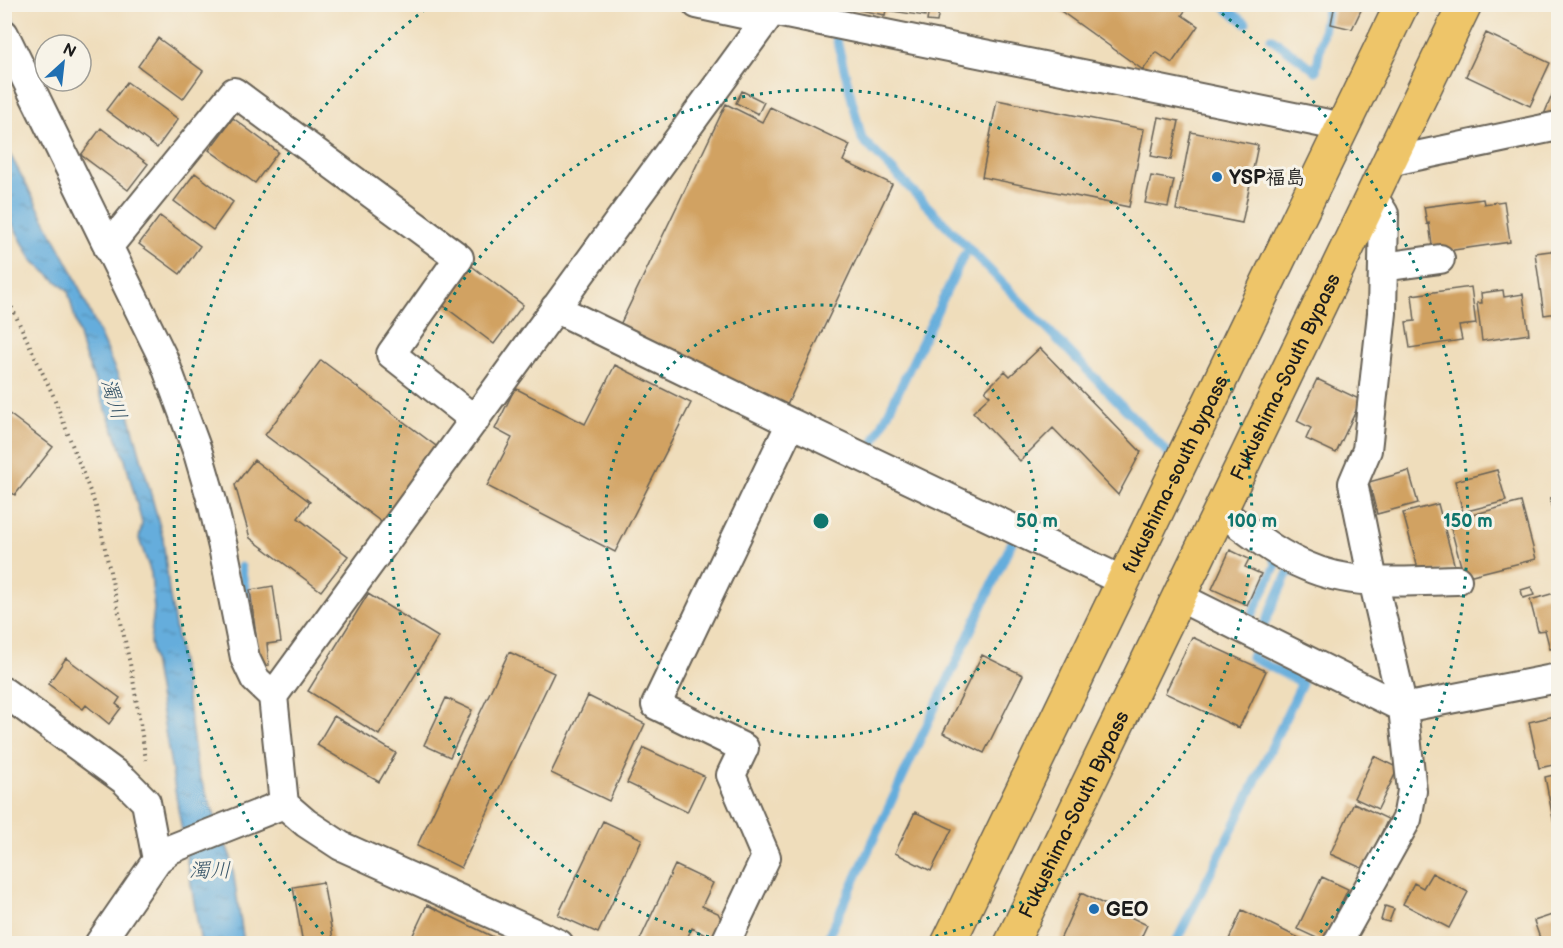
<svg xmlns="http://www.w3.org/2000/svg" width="1563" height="948" viewBox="0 0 1563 948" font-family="'Balsamiq Sans','Klee One',sans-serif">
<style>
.water{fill:url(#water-ripples);stroke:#40647c;stroke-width:1.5}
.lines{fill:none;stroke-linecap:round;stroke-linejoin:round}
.stream{stroke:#65addc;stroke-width:9}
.building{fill:#d1a262}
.minor-casing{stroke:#666054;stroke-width:32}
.highway-casing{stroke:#666054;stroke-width:36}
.path{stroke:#666054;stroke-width:4;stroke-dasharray:1.5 4.5;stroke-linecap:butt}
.minor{stroke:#fff;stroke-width:28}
.highway{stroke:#eec569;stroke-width:33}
.ring{fill:none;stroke:#0f766e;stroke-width:3;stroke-dasharray:3 6}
.poi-dot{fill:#1f6fb2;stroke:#f7f3e8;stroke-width:2}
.labels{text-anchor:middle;stroke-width:6;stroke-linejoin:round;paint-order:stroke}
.poi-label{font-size:20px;font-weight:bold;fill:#1c1c1c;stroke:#f7f3e8;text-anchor:start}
.street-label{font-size:20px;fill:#1c1c1c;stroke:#f7f3e8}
.water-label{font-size:21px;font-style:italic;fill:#395669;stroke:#f7f3e8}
.centre{fill:#0f766e;stroke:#f7f3e8;stroke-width:3}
.ring-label{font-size:18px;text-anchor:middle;font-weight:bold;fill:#0f766e;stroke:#f7f3e8;stroke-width:6;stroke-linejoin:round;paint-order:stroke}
</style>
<defs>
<pattern id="water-ripples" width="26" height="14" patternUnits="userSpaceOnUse" patternTransform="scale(1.5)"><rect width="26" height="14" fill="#65addc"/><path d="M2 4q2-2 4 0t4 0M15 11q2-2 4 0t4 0" fill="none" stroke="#528cb2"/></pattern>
</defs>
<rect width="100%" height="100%" fill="#f7f3e8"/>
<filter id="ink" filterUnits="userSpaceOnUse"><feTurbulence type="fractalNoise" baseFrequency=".0167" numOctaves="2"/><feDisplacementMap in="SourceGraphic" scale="12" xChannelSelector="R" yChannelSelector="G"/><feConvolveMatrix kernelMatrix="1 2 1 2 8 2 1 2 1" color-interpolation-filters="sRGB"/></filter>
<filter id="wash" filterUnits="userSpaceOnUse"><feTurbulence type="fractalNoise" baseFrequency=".008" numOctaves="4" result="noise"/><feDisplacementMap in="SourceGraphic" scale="24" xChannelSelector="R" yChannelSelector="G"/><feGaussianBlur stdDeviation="1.35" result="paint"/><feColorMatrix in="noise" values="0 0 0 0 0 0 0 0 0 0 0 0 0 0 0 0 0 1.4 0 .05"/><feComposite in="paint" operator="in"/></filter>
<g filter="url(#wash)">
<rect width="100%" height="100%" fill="#efddbb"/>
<path class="water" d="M4,143L71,269L120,381L163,538L169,591L188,703L197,769L231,858L244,943H201L150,642L154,609L151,573L139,539L142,523L124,456L83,351L68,291L32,260L5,210Z"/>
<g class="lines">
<path class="stream" d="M829,4L832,17
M1220,4L1246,23
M4,8L14,31
M835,33L862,139L1175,460
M1271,38L1316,71L1328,4
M873,444L964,255
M241,567L250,612
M1251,617L1278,561L1274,559
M1263,627L1289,570L1295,573
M825,944L1012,542
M1175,944L1235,824L1302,683L1251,657L1258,644"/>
</g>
<g id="blocks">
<path class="building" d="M860,4H927L925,16L886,10L885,15L859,10Z
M1051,4H1190L1182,15L1198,26L1172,63L1156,52L1143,70Z
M1335,4H1364L1352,29L1331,24Z
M929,8L939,10L937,22L927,21Z
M1486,33L1550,63L1530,106L1466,76Z
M158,38L203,71L183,99L138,66Z
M1558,81V113L1543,117Z
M127,82L178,119L157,148L106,110Z
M742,91L764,102L758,114L736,103Z
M997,100L1144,129L1129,207L982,177Z
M726,104L762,122L770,107L850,145L843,161L892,184L786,407L619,327Z
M1159,117L1179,121L1171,160L1151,156Z
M233,118L278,152L255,183L209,150Z
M101,128L148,164L128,190L81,155Z
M1191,132L1258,145L1242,223L1176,210Z
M195,173L233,202L213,230L174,201Z
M1151,176L1174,180L1168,207L1145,203Z
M1483,199L1484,204L1504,201L1510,242L1433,253L1429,223L1427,224L1424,207Z
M160,216L200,246L180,274L139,244Z
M1558,250V313L1544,315L1535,253Z
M469,264L523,305L494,344L440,303Z
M1471,287L1476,324L1459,326L1462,340L1410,348L1406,322L1415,321L1412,295Z
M1503,290L1504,297L1523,294L1529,334L1482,341L1477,303H1482L1481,293Z
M1040,348L1141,452L1118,495L1053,428L1020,461L973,412L990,396L985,391L1005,371L1010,376Z
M321,360L440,449L384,524L265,435Z
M615,365L691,403L615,552L487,486L512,438L495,429L515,388L585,424Z
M1317,379L1361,400L1336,453L1306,439L1311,428L1297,421Z
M4,410L53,447L15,495L4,487Z
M254,460L310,502L298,518L348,556L321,591L250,538L235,485Z
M1497,470L1506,501L1463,512L1455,481Z
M1409,471L1418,503L1377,514L1369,482Z
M1558,496V540H1557L1550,498Z
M1521,502L1536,559L1464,577L1449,521Z
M1438,504L1455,567L1420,576L1403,513Z
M1230,550L1249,559L1245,567L1261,574L1247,605L1212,589Z
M273,586L281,642L267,644L269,665L260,666L250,590Z
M1531,587L1534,595L1523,598L1521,590Z
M1558,592V647L1550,649L1545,630L1538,631L1530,600Z
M368,594L438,637L379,735L308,691Z
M1192,637L1266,671L1239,728L1165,693Z
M509,652L554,673L461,868L417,846Z
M982,655L1023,675L984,753L943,733Z
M66,658L120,698L116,704L121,708L109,724L86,705L83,709L48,684Z
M588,696L645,724L609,801L551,773Z
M446,698L472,710L450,757L424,745Z
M1558,715V764L1539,768L1529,722Z
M334,716L396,753L379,782L317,745Z
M644,748L704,776L687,812L627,783Z
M1374,756L1398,768L1378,809L1354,798Z
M1558,774V824H1554L1545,777Z
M1354,803L1388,819L1364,869L1330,854Z
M915,812L952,829L931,871L895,853Z
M603,821L642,839L598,933L558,915Z
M675,865L713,883L702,906L718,913L723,923L713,939L692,928L684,944H638Z
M1432,873L1468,892L1449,928L1403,904L1414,883L1423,888Z
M1322,877L1348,889L1323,941L1297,929Z
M323,882L334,944H303L293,887Z
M1081,893L1147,925L1138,944H1058Z
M427,905L508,944H425L412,937Z
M1385,906L1394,909L1389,922L1381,920Z
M1242,910L1311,944H1227Z
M1558,913V940L1542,944L1534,921Z"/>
</g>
</g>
<g filter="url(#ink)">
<use href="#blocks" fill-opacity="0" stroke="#666054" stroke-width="1.5"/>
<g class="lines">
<g class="minor-casing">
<path id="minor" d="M697,4L766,19
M772,11L1343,127
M4,34L163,358L198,453L212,501L223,547L245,658L255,679L273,696
M1388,162L1558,126
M108,247L234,92L459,258L391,354L475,420
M1383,267L1440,259
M555,308L791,423L656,705L744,748L731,775L766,857L725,944
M791,423L1123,581
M1220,511C1249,531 1272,552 1306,566C1352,587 1408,581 1457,580
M1179,597L1403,708L1558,678
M4,692L124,780L146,802L157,860
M284,804L306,823L341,846L559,944
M99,944L157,860L171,849L284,804L273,696L777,4
M1337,944L1407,819L1412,791L1403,708L1371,571L1353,483L1367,450L1382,313L1384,214L1372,195"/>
</g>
<g class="highway-casing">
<g id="highway">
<path id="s1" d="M948,944L1402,4"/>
<path id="s2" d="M1011,944L1465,4"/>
</g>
</g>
<path class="path" d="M4,291L53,395L96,507L132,673L146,760"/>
<use href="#minor" class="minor"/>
<use href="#highway" class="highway"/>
</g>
</g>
<g class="ring">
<circle cx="821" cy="521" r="216"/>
<path d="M735 943A431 431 0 1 1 907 943"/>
<path d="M329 941A647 647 0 0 1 427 8M1215 8A647 647 0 0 1 1313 941"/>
</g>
<g class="poi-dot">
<circle cx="1217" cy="177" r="6"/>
<circle cx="1094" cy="909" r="6"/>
</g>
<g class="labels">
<g class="poi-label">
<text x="1229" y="184">YSP福島</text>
<text x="1106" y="916">GEO</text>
</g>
<g class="street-label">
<text dy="7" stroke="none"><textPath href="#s2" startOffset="630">Fukushima-South Bypass</textPath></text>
<text dy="7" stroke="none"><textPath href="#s1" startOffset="522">fukushima-south bypass</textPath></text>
<text dy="7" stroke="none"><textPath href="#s2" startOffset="144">Fukushima-South Bypass</textPath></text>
</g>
<g class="water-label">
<text transform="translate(114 399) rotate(73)" y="7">濁川</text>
<text x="210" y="877">濁川</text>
</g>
</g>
<circle cx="821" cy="521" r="9" class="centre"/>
<g class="ring-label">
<text x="1037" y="527">50 m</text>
<text x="1252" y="527">100 m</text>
<text x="1468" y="527">150 m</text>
</g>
<rect width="1563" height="948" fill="none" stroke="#f7f3e8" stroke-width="24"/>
<g transform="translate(63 63) rotate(27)"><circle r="28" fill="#f7f3e8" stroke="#9f9d96" stroke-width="1.5"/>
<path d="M0-4.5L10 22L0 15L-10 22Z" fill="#1f6fb2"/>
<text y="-9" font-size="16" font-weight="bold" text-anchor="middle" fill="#1c1c1c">N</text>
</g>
</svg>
